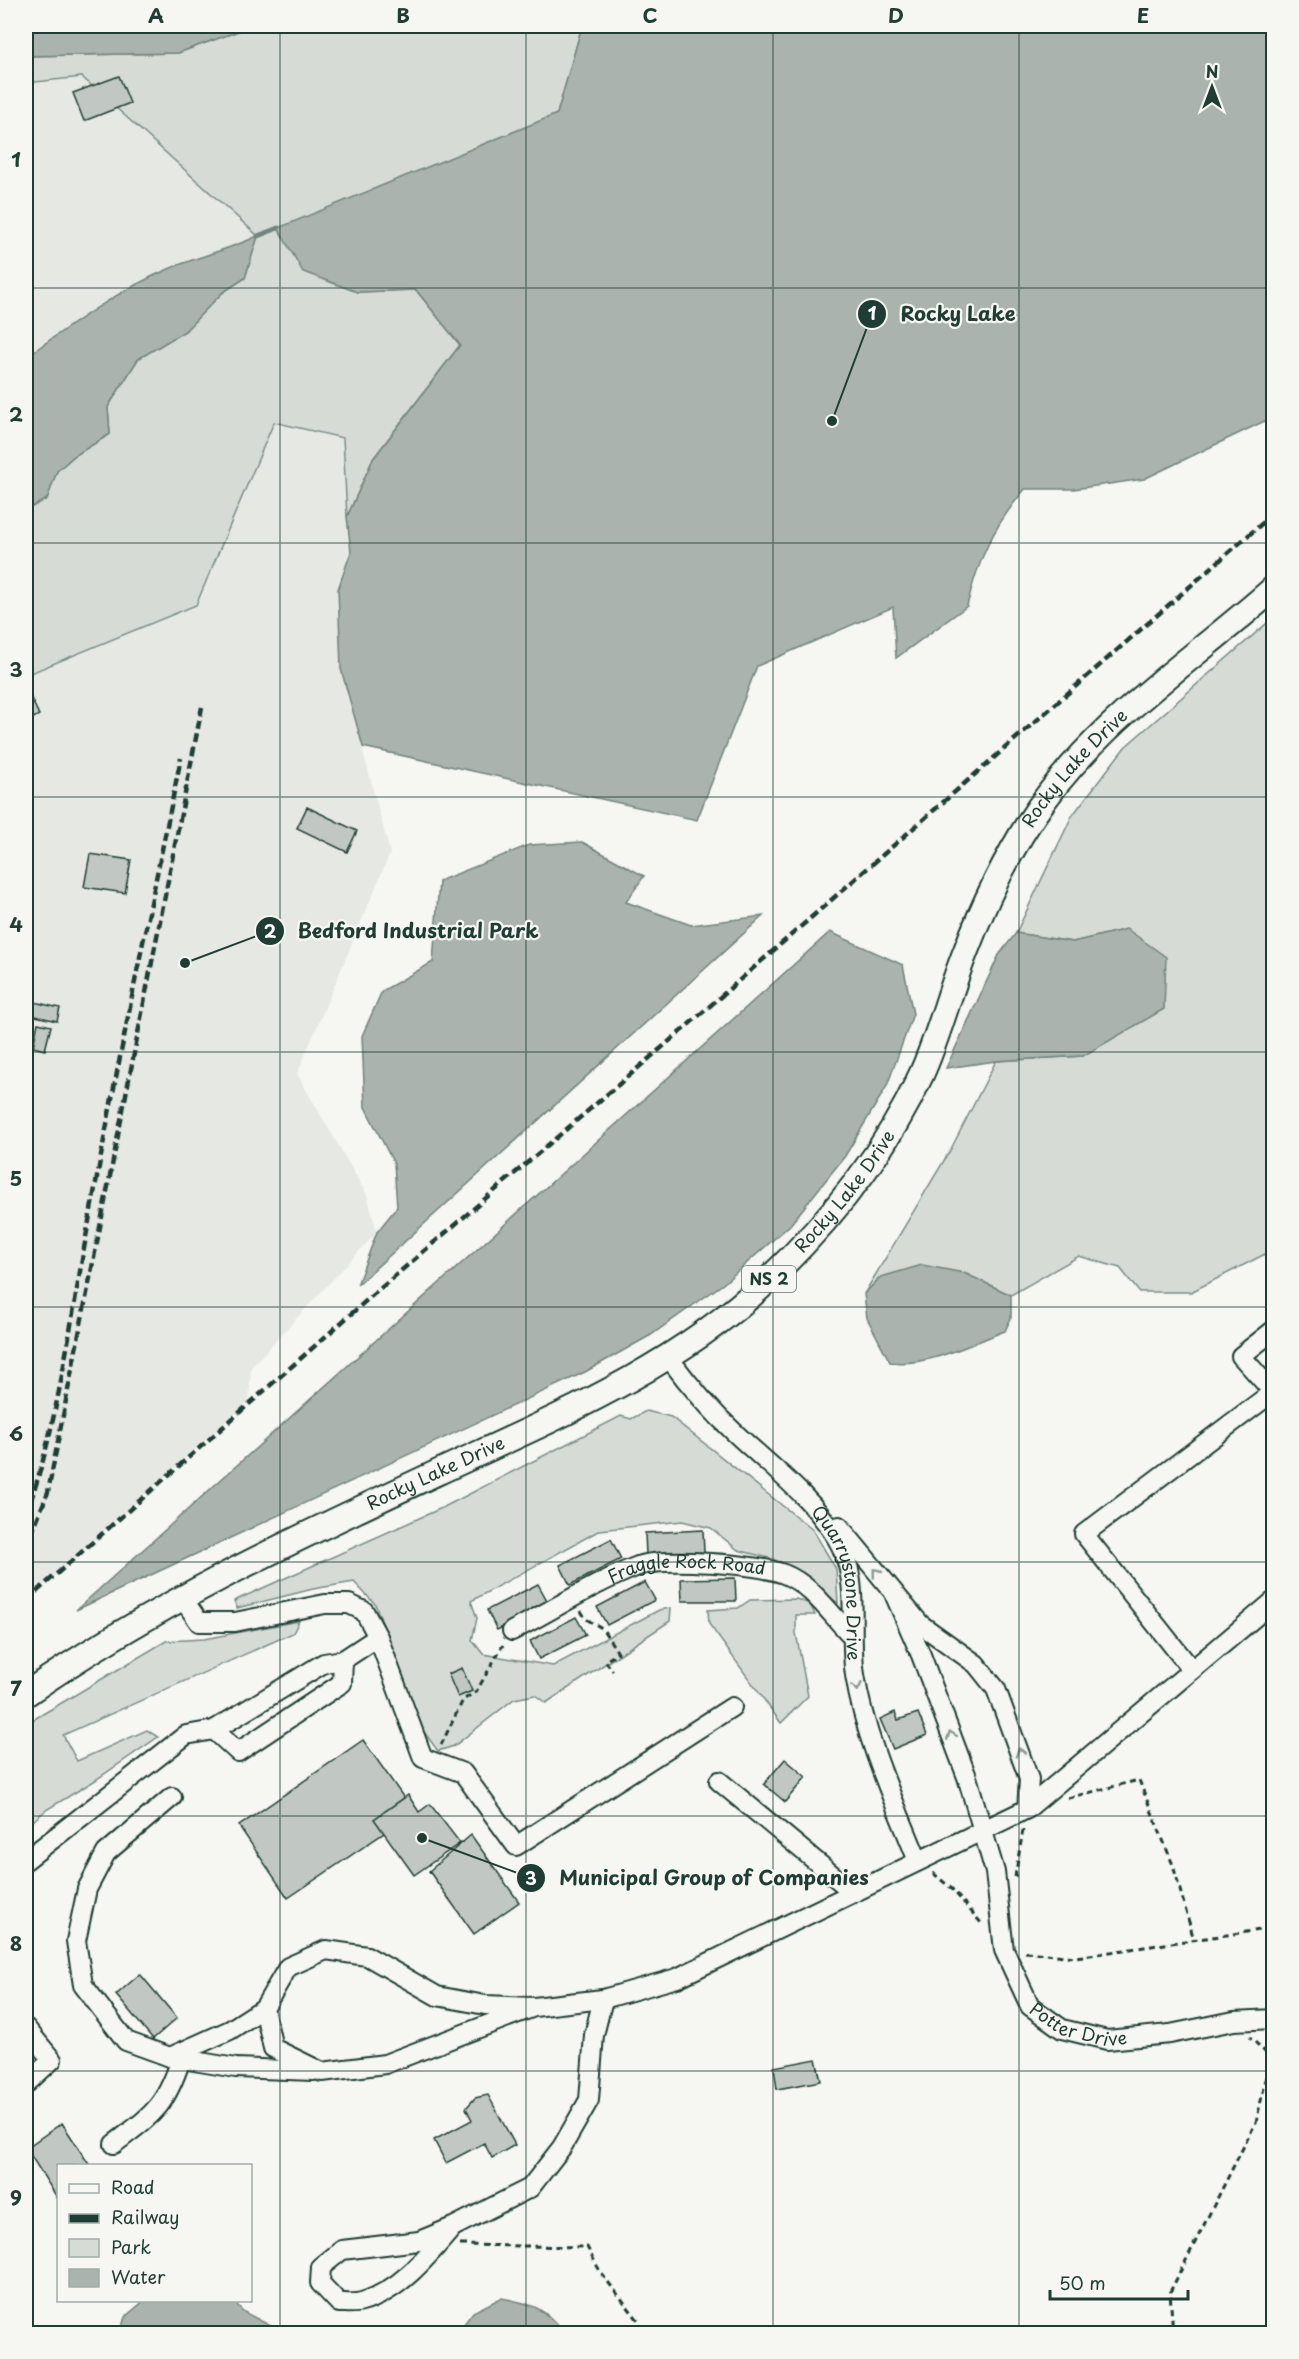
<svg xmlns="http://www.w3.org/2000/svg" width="1299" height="2359" viewBox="0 0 1299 2359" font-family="'Playpen Sans',sans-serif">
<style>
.built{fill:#e6e8e4}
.green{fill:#d6dbd6;stroke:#7a8c85;stroke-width:1.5}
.water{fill:#aab3ae;stroke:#72847d;stroke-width:1.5}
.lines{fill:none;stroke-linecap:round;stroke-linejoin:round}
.stream{stroke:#72847d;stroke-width:5}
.building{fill:#c1c8c3;stroke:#1f3d34;stroke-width:1.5}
.minor-casing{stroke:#1f3d34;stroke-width:22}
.major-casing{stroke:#1f3d34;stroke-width:28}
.path{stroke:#1f3d34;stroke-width:3;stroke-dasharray:6 4.5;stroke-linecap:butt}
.minor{stroke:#f6f6f2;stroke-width:18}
.major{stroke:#f6f6f2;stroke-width:24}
.rail{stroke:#1f3d34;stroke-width:4.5;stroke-dasharray:9 4.5;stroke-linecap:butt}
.oneway{stroke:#8a9a93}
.grid{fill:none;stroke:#1f3d34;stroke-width:1.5;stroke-opacity:0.55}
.labels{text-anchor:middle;stroke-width:4.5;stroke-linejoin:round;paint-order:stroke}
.shield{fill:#f6f6f2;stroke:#60746d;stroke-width:1.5}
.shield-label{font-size:16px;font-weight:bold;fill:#1f3d34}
.street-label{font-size:18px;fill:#1f3d34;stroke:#f6f6f2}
.leader{fill:none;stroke:#1f3d34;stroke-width:2}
.callout-dot{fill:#1f3d34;stroke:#f6f6f2;stroke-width:2}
.mark-label{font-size:18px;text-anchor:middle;font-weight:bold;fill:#fff}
.callout-label{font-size:20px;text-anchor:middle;font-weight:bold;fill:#1f3d34;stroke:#f6f6f2;stroke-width:4.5;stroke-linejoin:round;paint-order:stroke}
.neatline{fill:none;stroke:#1f3d34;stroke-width:2}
.grid-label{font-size:20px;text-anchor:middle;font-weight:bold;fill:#1f3d34}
</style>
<rect width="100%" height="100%" fill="#f6f6f2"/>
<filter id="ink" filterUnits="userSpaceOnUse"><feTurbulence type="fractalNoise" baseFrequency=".0167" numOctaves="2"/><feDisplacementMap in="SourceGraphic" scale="12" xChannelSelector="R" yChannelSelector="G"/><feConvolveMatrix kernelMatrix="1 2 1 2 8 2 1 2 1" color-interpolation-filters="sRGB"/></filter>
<g filter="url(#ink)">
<path class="built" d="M82,77L258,236L236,246L171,268L100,304L26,357V83Z
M274,422L343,437L351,552L338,589L341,669L390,853L297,1074L367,1195L377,1232L251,1367L249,1401L26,1601V675L196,605Z"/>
<path class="green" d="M252,26H582L557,114L413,175L357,292L416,290L460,345L373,459L347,517L343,438L274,422L196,605L26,675V510L47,499L57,471L74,456L110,434L108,407L138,359L185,331L222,293L245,278L258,236L82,77L26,83V56L178,53Z
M1273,618V1250L1191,1292H1139L1120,1268L1079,1256L1011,1295L964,1273L881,1277L864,1294L951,1149L996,1061L1083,1056L1127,929L1073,942L1016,933L1072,816L1125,747Z
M646,1411L671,1417L813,1530L836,1569L838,1603L798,1572L773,1559L738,1550L711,1528L682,1521L600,1530L471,1601L477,1618L472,1640L483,1654L553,1666L659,1610L671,1608L670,1621L546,1703L535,1695L514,1699L454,1746L438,1751L424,1732L375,1604L354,1582L313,1589L237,1608L234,1601L444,1507L621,1416L631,1419Z
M796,1599L810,1604L815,1615H796V1633L808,1696L781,1723L709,1624L708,1610L738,1608L750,1600Z
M299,1621L293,1633L63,1735L77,1761L147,1730L158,1737L94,1781L46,1810L26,1827V1724L166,1641L204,1639Z"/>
<path class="water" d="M26,26H252L178,53L26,56Z
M582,26H1273V417L1144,479L1074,489H1025C994,526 978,559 967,606L896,658L893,607L757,666L697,820L363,747L341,669L338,589L351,552L347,517L373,459L460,345L416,290L357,292L303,272L278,228L557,114Z
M258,236L245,278L222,293L185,331L138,359L108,407L110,434L74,456L57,471L47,499L26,510V357C72,324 118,290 171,268C200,256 230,249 258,236Z
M582,842L644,876L626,902L691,925L763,916L357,1285L377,1232L397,1207L394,1164L365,1107L362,1036L382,991L433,962L439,881L529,845Z
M1127,929L1166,957L1164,1009L1083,1056L996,1061L946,1068L999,955L1016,933L1073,942Z
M830,932L903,965L913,1014L887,1086L845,1156L790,1225L723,1284L651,1335L585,1372L76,1610Z
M922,1265L964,1273L1011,1295V1318L1005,1331C970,1344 928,1367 890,1362L867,1318L864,1294L881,1277Z
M501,2298C531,2303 545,2308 564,2333H457L473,2312Z
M145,2300L233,2301L244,2312L284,2333H120L125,2317Z"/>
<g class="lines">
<path class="stream" d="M258,236L278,228"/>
</g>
<path class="building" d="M119,76L130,103L84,121L73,93Z
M28,692L39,715L26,722V693Z
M307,807L357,831L347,852L297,828Z
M90,854L131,860L125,893L84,887Z
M34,1002L60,1008L57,1021L31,1015Z
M38,1023L51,1026L45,1050L33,1047Z
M703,1530L704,1552L646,1555L645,1533Z
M611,1539L621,1559L570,1585L560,1565Z
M735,1578L736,1601H682L681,1579Z
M645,1582L655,1600L607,1625L597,1607Z
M538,1584L549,1604L497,1630L487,1610Z
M576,1617L586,1635L539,1659L530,1641Z
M462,1668L472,1691L458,1697L448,1674Z
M895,1712L898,1720L918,1713L927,1735L893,1749L880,1719Z
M363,1740L404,1798L374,1819L384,1833L288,1898L239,1826Z
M785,1759L806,1777L785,1802L764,1784Z
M408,1795L419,1812L430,1804L460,1843L414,1875L374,1819Z
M471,1835L519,1902L474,1934L429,1871Z
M140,1974L177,2018L153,2039L116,1995Z
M816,2059L821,2081L777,2089L774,2067Z
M488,2095L515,2145L492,2158L484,2143L446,2163L434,2140L472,2120L466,2108L475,2098Z
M62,2123L90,2166H58V2199L26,2148Z"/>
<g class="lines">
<g class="minor-casing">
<g id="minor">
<path d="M1274,1330L1241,1356L1274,1393"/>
<path id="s1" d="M669,1358C689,1385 710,1410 735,1433C770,1466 810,1495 836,1537C862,1578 848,1630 855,1675C865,1739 894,1801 918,1861"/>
<path d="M839,1526L920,1624L976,1664L996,1689L1029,1779L1027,1809"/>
<path id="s2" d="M895,1596L921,1655L967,1777L995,1872L1004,1950L1030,2006L1062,2029L1107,2040L1170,2034L1234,2021L1274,2019"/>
<path d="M183,1599L199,1622H235L325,1604H349L364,1611L378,1637L423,1758L463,1773L516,1846L732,1707"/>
<path id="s3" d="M512,1631C553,1610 594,1583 638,1566C664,1557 757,1564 784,1574C812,1585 831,1615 851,1635"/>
<path d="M1192,1670L1084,1534L1273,1392"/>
<path d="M214,1730L238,1752L342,1683L343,1660"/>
<path d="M719,1781L853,1892"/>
<path d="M172,1797L106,1853L87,1889L76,1941L83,1985L126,2041L170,2057L236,2068L314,2071"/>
<path d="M26,1860L186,1735L214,1730L324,1663L343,1660L378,1637"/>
<path d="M534,2007L385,2064L322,2072L273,2048L264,2008L288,1967L326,1950L367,1956L437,1996L485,2005L534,2007L603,1999L677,1978L1027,1809L1274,1601"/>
<path d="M26,2028L52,2060L26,2084"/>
<path d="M170,2057L230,2030L264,2008"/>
<path d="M114,2144C153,2114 165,2108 181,2059"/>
<path d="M453,2227C429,2255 400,2291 362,2302C355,2304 346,2303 339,2303L320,2283L321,2267L342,2250L419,2241L453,2227L530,2188L562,2147L589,2100L594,2035L603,1999"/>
</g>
</g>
<g class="major-casing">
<g id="major">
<path id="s4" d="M26,1694C156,1603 301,1536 445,1469C557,1417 675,1368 766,1282C828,1223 885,1154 921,1075C939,1036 949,993 965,953C982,908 1004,861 1030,821C1091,725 1191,662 1274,588"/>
</g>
</g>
<path class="path" d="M581,1611L586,1619L602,1628L618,1653L605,1661L613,1671
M441,1745L463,1700L476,1692L503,1645
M1068,1798L1139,1780L1173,1865L1194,1940
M933,1873L952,1889L982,1924
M1015,1877L1023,1830
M1025,1952L1076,1957L1274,1928
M460,2245L587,2247L601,2273L638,2320L643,2334
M1173,2334L1170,2292L1256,2122L1271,2058L1250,2037"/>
<use href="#minor" class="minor"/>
<use href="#major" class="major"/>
<path class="rail" d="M26,1514C59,1425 71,1315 89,1221C117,1066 149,912 181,758
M26,1547L48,1492L202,707
M26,1601L368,1299L687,1026L1274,513"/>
</g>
<defs><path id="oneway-chevron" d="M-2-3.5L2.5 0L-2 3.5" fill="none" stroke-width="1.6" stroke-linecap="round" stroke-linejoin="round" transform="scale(1.5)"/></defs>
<g class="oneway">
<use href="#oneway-chevron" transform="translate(876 1572) rotate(-129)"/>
<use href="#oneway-chevron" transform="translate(857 1687) rotate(78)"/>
<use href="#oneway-chevron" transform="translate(951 1735) rotate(-111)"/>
<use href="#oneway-chevron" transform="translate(1020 1752) rotate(-109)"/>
</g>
</g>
<path class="grid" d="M280,26V2334M526,26V2334M773,26V2334M1019,26V2334M26,288H1274M26,543H1274M26,797H1274M26,1052H1274M26,1307H1274M26,1562H1274M26,1816H1274M26,2071H1274"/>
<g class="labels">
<rect class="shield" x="742" y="1266" width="54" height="26" rx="4.5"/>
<g class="shield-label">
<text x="769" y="1285">NS 2</text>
</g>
<g class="street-label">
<text dy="6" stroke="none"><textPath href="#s4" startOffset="1456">Rocky Lake Drive</textPath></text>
<text dy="6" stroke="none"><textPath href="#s4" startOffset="970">Rocky Lake Drive</textPath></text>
<text dy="6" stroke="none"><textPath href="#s4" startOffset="466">Rocky Lake Drive</textPath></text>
<text dy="6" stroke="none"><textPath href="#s3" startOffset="190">Fraggle Rock Road</textPath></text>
<text dy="6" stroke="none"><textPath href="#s1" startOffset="291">Quarrystone Drive</textPath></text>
<text dy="6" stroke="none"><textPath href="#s2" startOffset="488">Potter Drive</textPath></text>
</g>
</g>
<path class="leader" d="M832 421L872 314M185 963L270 931M422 1838L531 1878"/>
<g class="callout-dot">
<circle cx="832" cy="421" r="6"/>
<circle cx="185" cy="963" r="6"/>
<circle cx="422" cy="1838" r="6"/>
<circle cx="872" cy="314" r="15"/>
<circle cx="270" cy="931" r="15"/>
<circle cx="531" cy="1878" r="15"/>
</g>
<g class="mark-label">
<text x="872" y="320">1</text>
<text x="270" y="938">2</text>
<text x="531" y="1885">3</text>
</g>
<g class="callout-label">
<text x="958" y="321">Rocky Lake</text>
<text x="418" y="938">Bedford Industrial Park</text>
<text x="714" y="1885">Municipal Group of Companies</text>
</g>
<rect width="1299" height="2359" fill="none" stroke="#f6f6f2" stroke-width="66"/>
<rect x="57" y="2164" width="195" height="138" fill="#f6f6f2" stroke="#a0aca6" stroke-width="1.5"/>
<rect x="69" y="2184" width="30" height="9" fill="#f6f6f2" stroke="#a0aca6" stroke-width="1.5"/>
<text x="111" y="2194" font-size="18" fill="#1f3d34">Road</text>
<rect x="69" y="2214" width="30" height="9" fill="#1f3d34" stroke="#a0aca6" stroke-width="1.5"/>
<text x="111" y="2224" font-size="18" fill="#1f3d34">Railway</text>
<rect x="69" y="2239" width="30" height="18" fill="#d6dbd6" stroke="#a0aca6" stroke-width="1.5"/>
<text x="111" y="2254" font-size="18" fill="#1f3d34">Park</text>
<rect x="69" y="2269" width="30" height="18" fill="#aab3ae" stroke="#a0aca6" stroke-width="1.5"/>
<text x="111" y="2284" font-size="18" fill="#1f3d34">Water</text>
<g transform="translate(1212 87)" stroke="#f6f6f2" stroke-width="4.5" paint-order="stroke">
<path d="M0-4.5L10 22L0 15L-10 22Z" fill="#1f3d34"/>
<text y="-9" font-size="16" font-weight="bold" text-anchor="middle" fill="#1f3d34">N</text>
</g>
<path d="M1050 2290v9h138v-9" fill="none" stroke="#1f3d34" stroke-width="3"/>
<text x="1059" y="2290" font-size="18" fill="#1f3d34" stroke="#f6f6f2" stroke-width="4.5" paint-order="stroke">50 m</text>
<rect x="33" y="33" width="1233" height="2293" class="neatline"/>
<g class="grid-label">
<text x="156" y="23">A</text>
<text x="403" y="23">B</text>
<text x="650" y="23">C</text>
<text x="896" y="23">D</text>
<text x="1143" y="23">E</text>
<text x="16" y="167">1</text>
<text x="16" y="422">2</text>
<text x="16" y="677">3</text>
<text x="16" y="932">4</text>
<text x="16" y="1186">5</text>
<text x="16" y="1441">6</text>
<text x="16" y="1696">7</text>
<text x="16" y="1951">8</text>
<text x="16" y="2205">9</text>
</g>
</svg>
